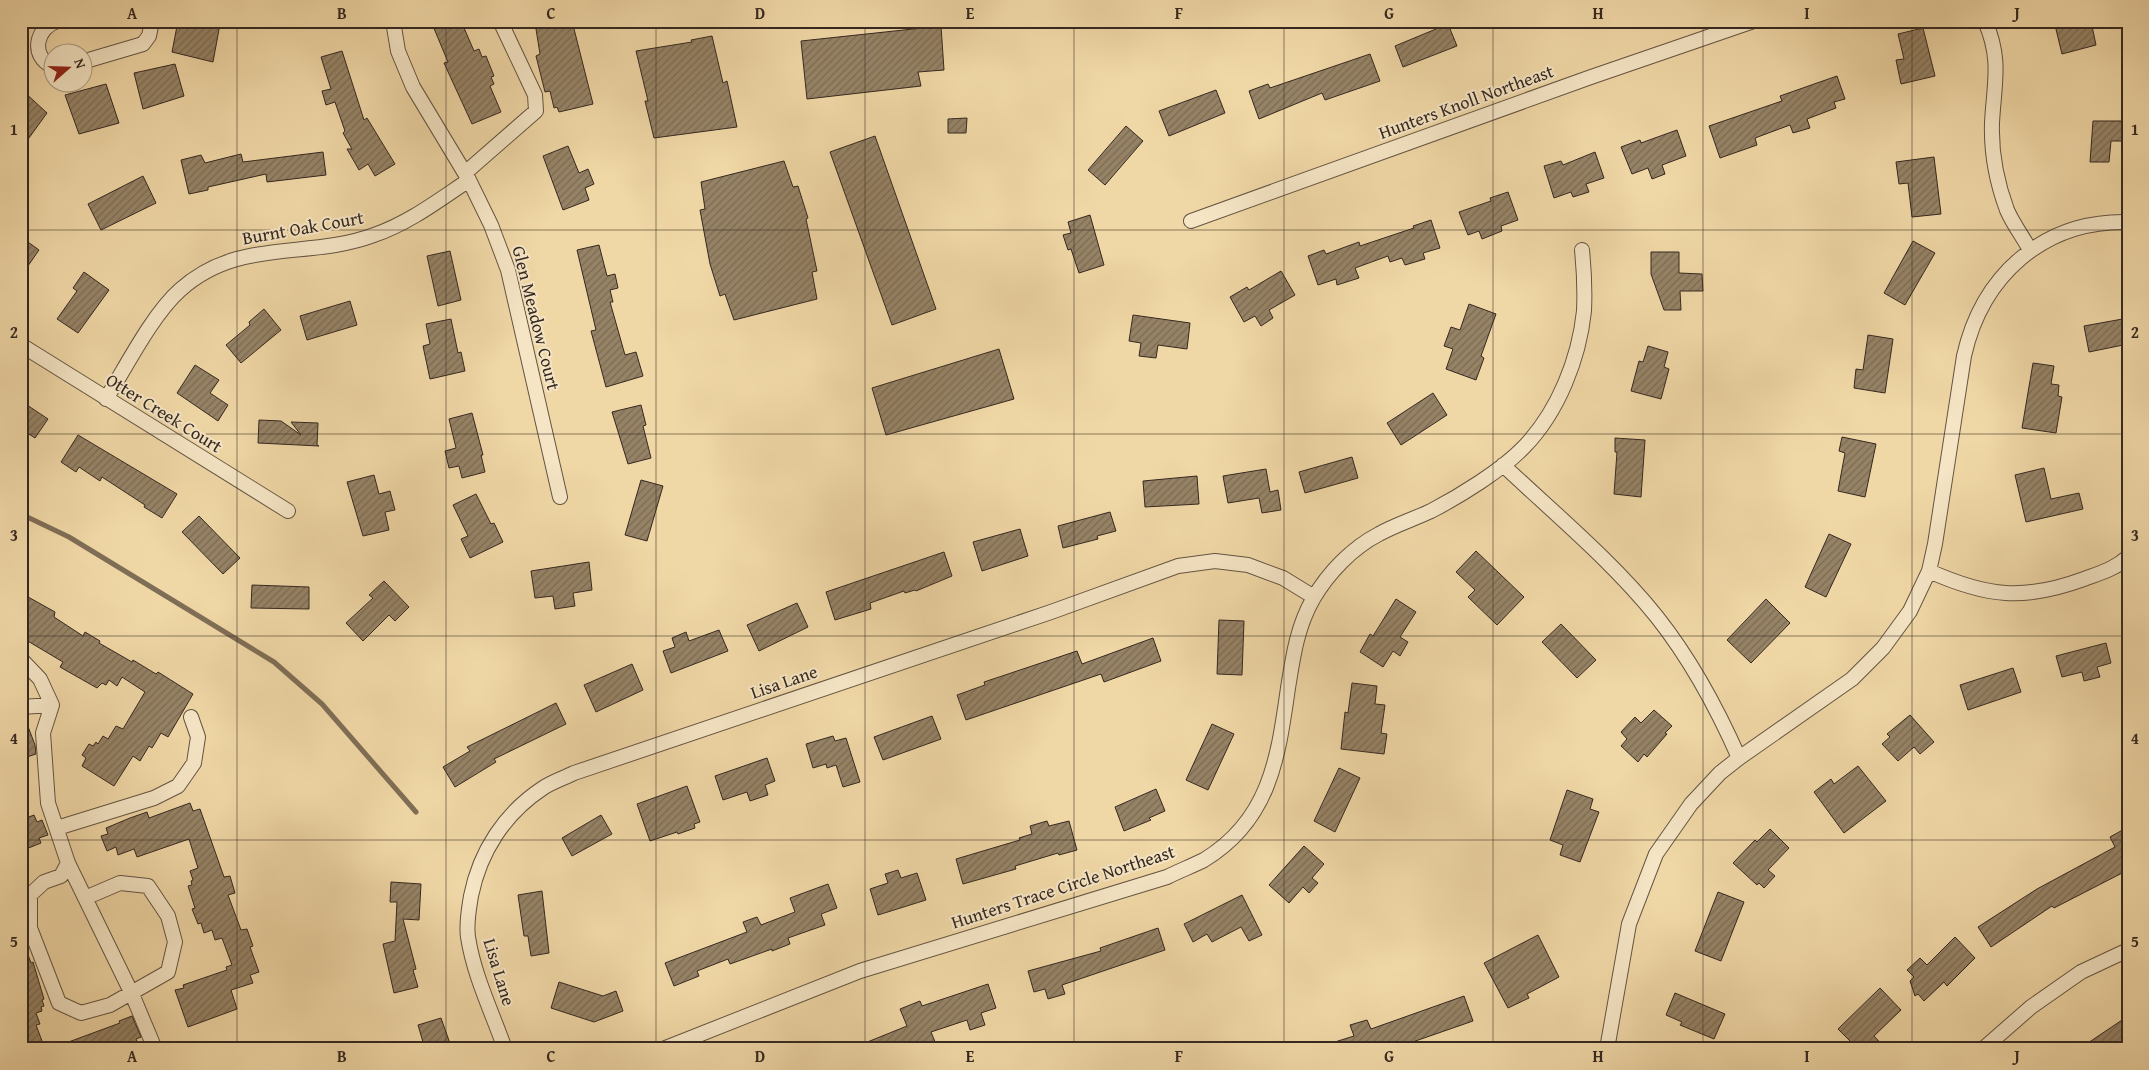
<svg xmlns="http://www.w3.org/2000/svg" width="2149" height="1070" viewBox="0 0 2149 1070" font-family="'Gentium Book Plus',serif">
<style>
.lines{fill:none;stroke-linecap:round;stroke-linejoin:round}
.stream{stroke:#7f6e56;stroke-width:5}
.building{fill:url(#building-hatch);stroke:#352821}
.minor-casing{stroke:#645442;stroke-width:16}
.minor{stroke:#f5e5c5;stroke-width:14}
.grid{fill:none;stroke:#352821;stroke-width:1;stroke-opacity:0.55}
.labels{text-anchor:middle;stroke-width:4;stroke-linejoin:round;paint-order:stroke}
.street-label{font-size:18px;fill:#352821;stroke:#f5e5c5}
.neatline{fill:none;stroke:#352821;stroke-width:2}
.grid-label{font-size:16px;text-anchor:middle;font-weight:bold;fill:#352821}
</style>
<defs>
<pattern id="building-hatch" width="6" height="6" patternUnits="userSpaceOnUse" patternTransform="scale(1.25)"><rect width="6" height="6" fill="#968366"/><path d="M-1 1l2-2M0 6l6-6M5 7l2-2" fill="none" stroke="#7b6b54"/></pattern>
</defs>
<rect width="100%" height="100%" fill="#f0d7a6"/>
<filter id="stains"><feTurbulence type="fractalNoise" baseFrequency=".004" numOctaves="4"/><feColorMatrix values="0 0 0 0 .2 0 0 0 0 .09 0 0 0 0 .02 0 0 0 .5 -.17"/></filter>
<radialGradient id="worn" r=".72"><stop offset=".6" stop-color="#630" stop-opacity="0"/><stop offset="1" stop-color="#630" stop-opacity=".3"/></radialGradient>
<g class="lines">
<path class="stream" d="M21,514L69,537L274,662L322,704L416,812"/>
</g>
<path class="building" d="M178,21H208L220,24L213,62L172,52Z
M445,21H461L474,51L479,49L482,57L486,56L494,76L491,77L494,84L490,86L501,112L472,124L444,63L448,62L433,26Z
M565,21H572L593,104L559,112L557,107L554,108L550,91L545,92L536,56L540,54L536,29Z
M2054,21H2082L2084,28L2092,26L2096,45L2062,54Z
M1448,24L1457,46L1403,67L1395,46Z
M941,26L944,70L918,72L921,86L807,99L801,41Z
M1923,28L1935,76L1901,84L1896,60L1904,59L1898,34Z
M712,36L723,83L727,81L737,127L654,138L645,101H648L636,51L692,42L691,40Z
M342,51L364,120L367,118L395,164L375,176L368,164L359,170L347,149H352L343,133L345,131L335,102L326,105L322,91L331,89L321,57Z
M1370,54L1380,81L1325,100L1322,93L1259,119L1249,91L1268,84L1270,88Z
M175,64L184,96L143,109L134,73Z
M1837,76L1845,99L1834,102L1836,108L1807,119L1810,128L1793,133L1790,125L1755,138L1757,145L1720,158L1709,126L1782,101L1780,96Z
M106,84L119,123L79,134L65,95Z
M21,89L47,113L21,149Z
M1216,90L1225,113L1169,136L1159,111Z
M967,118L966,133H948V119Z
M2093,121H2128V141H2111L2109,162H2090Z
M1126,126L1143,141L1105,185L1088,170Z
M1677,130L1686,156L1662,165L1665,174L1652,179L1648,168L1632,174L1621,147L1640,140L1641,143Z
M875,136L936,309L892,325L830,152Z
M568,146L579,173L588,169L594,184L585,188L589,200L563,210L543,156Z
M323,152L326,175L267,182L266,174L208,187V190L189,194L181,160L201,155L205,163L241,154L243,162Z
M1595,152L1604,178L1586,184L1589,192L1573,197L1571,192L1554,198L1544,166L1561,161L1563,165Z
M1934,157L1941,214L1912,217L1908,183L1899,184L1896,162Z
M784,161L793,187L798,186L808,218L806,219L817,271L812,272L817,299L734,320L725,294L720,296L710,264L700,210L705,209L701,182Z
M143,176L156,203L101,230L88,204Z
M1508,192L1518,220L1501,226L1502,231L1482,239L1479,231L1468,235L1459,212L1491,201L1490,198Z
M1090,215L1104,265L1079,273L1071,249L1068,250L1063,235L1071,233L1068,222Z
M1431,220L1440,248L1423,253L1425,259L1405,265L1402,258L1390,262L1388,256L1355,268L1359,278L1337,285L1336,279L1318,285L1308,256L1324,250L1326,254L1359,242L1360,246L1414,228L1413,226Z
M21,237L39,250L21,276Z
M1913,241L1935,253L1905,305L1884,293Z
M599,245L607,276L615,274L618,288L610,290L613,302H610L625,355L636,352L643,376L606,387L591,331L596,330L577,250Z
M450,251L461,300L438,306L427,256Z
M1651,252H1679V273L1702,274L1703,291H1680L1681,310H1664L1651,274Z
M1281,271L1295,295L1269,310L1273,318L1261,326L1255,316L1244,322L1230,297L1247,287L1249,290Z
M84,272L109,290L78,333L57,319L77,291L73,288Z
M350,301L357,325L307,340L300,316Z
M1469,304L1496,314L1481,356L1484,358L1476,380L1446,369L1453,349L1444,346L1451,327L1460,330Z
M264,309L281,330L241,363L226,345L250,325L249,322Z
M1133,315L1190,323L1187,349L1158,345L1156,358L1139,356L1141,343L1129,341Z
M2128,318V344L2089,352L2084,326Z
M451,319L458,353L461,352L465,371L430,379L423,346L430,344L426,324Z
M1868,335L1893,339L1885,393L1854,388L1856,369L1863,370Z
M1648,346L1668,352L1664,367L1669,369L1661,399L1631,391L1639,361L1643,362Z
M999,349L1014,399L886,435L872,388Z
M2033,363L2054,366L2051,384L2059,385L2058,396L2062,397L2056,433L2022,428Z
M195,365L219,380L210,393L228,405L218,421L177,393Z
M1433,393L1447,415L1401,445L1387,423Z
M21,401L48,419L35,438L21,429Z
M641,405L646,425L643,426L651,458L628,464L612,412Z
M472,413L483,455H481L485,472L462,478L459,466L449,468L445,451L456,448L449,419Z
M259,420L281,421L301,435L291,422L318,423L317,445L319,446L258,443Z
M78,435L177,494L162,518L144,507L145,505L102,477L100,481L79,467L76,472L61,462Z
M1842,437L1876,444L1865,497L1838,491L1845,453L1839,451Z
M1615,438L1645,440L1641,497L1614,494L1617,452H1615Z
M1352,457L1358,478L1305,493L1299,472Z
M2044,468L2051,499L2079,493L2083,509L2026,522L2015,475Z
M1266,469L1270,492L1278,490L1281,510L1262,513L1259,498L1228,503L1223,476Z
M374,475L379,494L390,491L395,510L385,512L389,530L363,536L347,482Z
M1197,476L1199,504L1145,507L1143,481Z
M641,480L663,486L647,541L625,535Z
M476,494L491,524L494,523L503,542L470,558L461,539L468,536L453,505Z
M1110,512L1116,531L1097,536L1098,539L1063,548L1058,526Z
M199,516L240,558L223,574L182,532Z
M1020,529L1028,556L982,571L973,542Z
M1829,534L1851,544L1826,597L1805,587Z
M1476,551L1524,597L1497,625L1468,597L1475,590L1456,572Z
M944,552L952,576L916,591L915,590L905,593L904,591L870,603L871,609L835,620L826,592Z
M589,562L592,590L573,593L575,606L555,609L553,596L535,598L531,571Z
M384,581L409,607L395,621L389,615L363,641L346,623L373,598L369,595Z
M252,585L309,587V609L251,608Z
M21,593L55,612L54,617L83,636L85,632L100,641L99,643L132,662L133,660L156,674L158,672L193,694L168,737L161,733L152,748L149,746L140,761L133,756L114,786L82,766L86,758L82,755L89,744L93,746L96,742L98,744L103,736L108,739L116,726L123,729L145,692L122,677L117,686L109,680L106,685L102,683L97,688L60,667L63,662L21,637Z
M1396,599L1416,612L1400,637L1408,642L1400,656L1393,651L1383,667L1360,652L1370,634L1373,636Z
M1766,599L1790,623L1751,663L1727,640Z
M797,603L808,627L759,651L747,625Z
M1219,620L1244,621L1242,675L1217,674Z
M1561,624L1596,660L1577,678L1542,642Z
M719,630L728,651L671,673L663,651L675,647L672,638L686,632L689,641Z
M1153,638L1161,661L1104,682L1101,674L966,720L957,695L985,685L984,682L1077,651L1082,664Z
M2106,643L2111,663L2097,667L2100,677L2084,681L2082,672L2062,677L2056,656Z
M632,664L643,690L596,712L584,685Z
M2013,668L2021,692L1968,710L1960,685Z
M1352,683L1377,686L1375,704L1385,705L1381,733L1387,734L1384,754L1341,749L1345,712L1348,713Z
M556,703L566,724L494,759L496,762L455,787L443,767L470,751L467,747Z
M1654,710L1672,726L1665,733L1667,734L1647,757L1644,754L1638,762L1621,746L1627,739L1621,732L1635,717L1641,723Z
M1910,715L1934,742L1920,754L1914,747L1898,761L1882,744L1890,737L1887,734Z
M21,716H24L35,745L36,754L21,759Z
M932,716L941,739L883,760L874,737Z
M1212,724L1234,734L1208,790L1186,780Z
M833,736L835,741L846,738L860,782L843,787L836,765L827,768L826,764L813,768L806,744Z
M767,758L775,781L765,785L768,795L750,801L747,792L723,800L715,776Z
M1858,766L1886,801L1844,833L1814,792L1831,779L1834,784Z
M1339,768L1360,778L1335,832L1314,821Z
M687,786L700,822L694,824L695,828L678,834L677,832L650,841L637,804Z
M1156,789L1165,811L1149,818L1151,820L1124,831L1115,807Z
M1567,790L1593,799L1590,809L1599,812L1580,862L1560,855L1563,845L1550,840Z
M190,803L193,811L200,809L224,877L230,876L235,893L228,895L241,930L247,929L253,946L250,947L259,972L250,975L253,983L231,990L237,1009L188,1027L175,990L184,988L183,985L227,970L226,967L232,965L222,938L215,940L212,930L204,933L201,923L198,924L192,909L195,908L188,886L192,885L191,881L193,880L190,871L198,868L189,839L137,857L134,849L118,855L116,847L107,851L101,836L108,834L106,828L130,818L147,812L149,818Z
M34,815L37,822L42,820L48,835L39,838L41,843L21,851V820Z
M601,815L612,834L572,856L562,838Z
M1047,821L1049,826L1069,821L1077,850L1059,855L1058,853L1015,866L1016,869L963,884L956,859L1020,840L1019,838L1032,834L1030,826Z
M2128,827V870L2054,908L2052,906L1991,947L1978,927L2037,889L2115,847L2110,837Z
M1770,829L1789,848L1768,870L1775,876L1764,888L1759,883L1757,885L1733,863L1755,840L1757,842Z
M1304,846L1324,864L1312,878L1318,883L1309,893L1303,887L1289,903L1269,885Z
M898,870L901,878L917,873L926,900L878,915L870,889L888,883L885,874Z
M391,882L421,884L419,920L403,919L416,969L413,970L418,987L394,993L383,944L395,941L397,902H390Z
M828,884L837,908L821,914L825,925L788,938L790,944L772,951V949L730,964L728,959L697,971L699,976L674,986L665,963L747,932L743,922L757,917L761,925L795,912L790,898Z
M542,891L549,953L531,956L528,936H524L518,895Z
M1718,892L1744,902L1721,961L1695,951Z
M1242,895L1262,935L1249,941L1241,927L1212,942L1207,934L1193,942L1184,924Z
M1158,928L1165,950L1062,985L1065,994L1048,999L1045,989L1034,992L1028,971L1101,951L1100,948Z
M1538,935L1559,977L1527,994L1529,998L1508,1008L1484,963Z
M1955,937L1975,958L1947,986L1944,982L1924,1001L1918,994L1915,996L1910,981L1914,977L1907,970L1920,958L1927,965Z
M21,941H23L31,963L33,962L44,999L42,1000L44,1006L41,1007L42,1011L36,1013L40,1024L36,1025L45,1049H21Z
M559,982L603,996L616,991L623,1011L594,1022L551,1008Z
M988,984L996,1008L981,1013L985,1025L970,1030L967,1020L931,1032L938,1049H850L907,1026L900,1009L920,1001L922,1006Z
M1880,988L1901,1010L1874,1036L1886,1049H1858L1838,1029Z
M1675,993L1725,1014L1714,1039L1680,1025L1682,1022L1666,1015Z
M1464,996L1473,1021L1401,1046L1402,1049H1322V1046L1354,1036L1350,1025L1367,1020L1371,1029Z
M132,1016L141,1037L136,1039L140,1049H55V1047L120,1023L119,1021Z
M2128,1016V1049H2079Z
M441,1018L452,1049H425L418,1025Z"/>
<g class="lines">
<g class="minor-casing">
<path id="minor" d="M393,21L398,51L413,87L469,180L491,225L508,270L560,497
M1985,21C2002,60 1994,83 1992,123C1991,152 1997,183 2007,210C2013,224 2023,237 2030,250
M82,62L143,44L149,36L152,21
M52,66C30,56 36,28 57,21
M465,173L536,111L535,95L502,25
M1191,221L1591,77L1754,21
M21,345L288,511
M106,399C126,367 152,315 180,290C239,237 307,260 374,235C409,223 439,200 469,180
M1503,465C1554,513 1613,562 1657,617C1691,660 1717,708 1739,758
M1929,571C1987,597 2024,601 2084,579C2100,573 2115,569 2128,557
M21,659L40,679L52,705L43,733L48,803L68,863L132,994L155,1049
M21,707L52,705
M57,828L154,798L178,786L194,763L198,737L191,717
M68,863L61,876L44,882L30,895V928L59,1003L81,1013L110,1005L168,972L175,942L168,916L148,886L120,883L85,898
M505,1049C492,1012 474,976 468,937C466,923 469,909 471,896C480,851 505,813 543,788C552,782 564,778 574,773L1051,612L1178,566L1215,561L1248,565L1283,578L1314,597
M663,1049L860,971L1167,877C1179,871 1192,866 1204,860C1270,820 1278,758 1288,688C1293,657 1297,627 1313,599C1328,573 1352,548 1379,534C1395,525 1414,519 1431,511C1460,496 1502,470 1524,447C1558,412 1579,359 1584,311C1585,290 1584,270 1582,250
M1607,1049L1629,924L1656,854L1691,804L1720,773L1739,758L1852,679L1883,648L1910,611L1929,571L1935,544L1964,356C1982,276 2043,220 2128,222
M1983,1049L2031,1007L2081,972L2128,950"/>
</g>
<use href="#minor" class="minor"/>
</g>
<path class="grid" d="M237,21V1049M446,21V1049M656,21V1049M865,21V1049M1074,21V1049M1284,21V1049M1493,21V1049M1703,21V1049M1912,21V1049M21,230H2128M21,434H2128M21,636H2128M21,840H2128"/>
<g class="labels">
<g class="street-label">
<text transform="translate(1466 102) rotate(-20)" y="6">Hunters Knoll Northeast</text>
<text transform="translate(303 228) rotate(-10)" y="6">Burnt Oak Court</text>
<text transform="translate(536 318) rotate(76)" y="6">Glen Meadow Court</text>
<text transform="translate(164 413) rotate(32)" y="6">Otter Creek Court</text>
<text transform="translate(784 682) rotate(-19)" y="6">Lisa Lane</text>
<text transform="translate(1063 887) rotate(-18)" y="6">Hunters Trace Circle Northeast</text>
<text transform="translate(499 972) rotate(73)" y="6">Lisa Lane</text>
</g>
</g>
<rect width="2149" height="1070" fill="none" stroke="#f0d7a6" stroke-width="55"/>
<g transform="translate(68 68) rotate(70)"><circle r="24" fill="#f5e5c5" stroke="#a89983"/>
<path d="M0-4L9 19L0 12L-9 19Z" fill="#8f2418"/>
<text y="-8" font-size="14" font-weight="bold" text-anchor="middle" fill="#352821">N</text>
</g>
<rect x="28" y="28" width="2094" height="1014" class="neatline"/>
<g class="grid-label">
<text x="132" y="19">A</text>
<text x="342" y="19">B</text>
<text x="551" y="19">C</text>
<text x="760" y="19">D</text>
<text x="970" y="19">E</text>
<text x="1179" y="19">F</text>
<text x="1389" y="19">G</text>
<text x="1598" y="19">H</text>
<text x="1807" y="19">I</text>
<text x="2017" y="19">J</text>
<text x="14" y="135">1</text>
<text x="2135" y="135">1</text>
<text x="14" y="338">2</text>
<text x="2135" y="338">2</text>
<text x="14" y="541">3</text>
<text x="2135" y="541">3</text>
<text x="14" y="744">4</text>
<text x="2135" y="744">4</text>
<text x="14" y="947">5</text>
<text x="2135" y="947">5</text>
<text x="132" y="1062">A</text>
<text x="342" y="1062">B</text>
<text x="551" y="1062">C</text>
<text x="760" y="1062">D</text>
<text x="970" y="1062">E</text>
<text x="1179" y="1062">F</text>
<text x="1389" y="1062">G</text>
<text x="1598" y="1062">H</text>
<text x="1807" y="1062">I</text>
<text x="2017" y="1062">J</text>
</g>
<rect width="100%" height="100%" filter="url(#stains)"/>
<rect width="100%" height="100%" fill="url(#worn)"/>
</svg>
